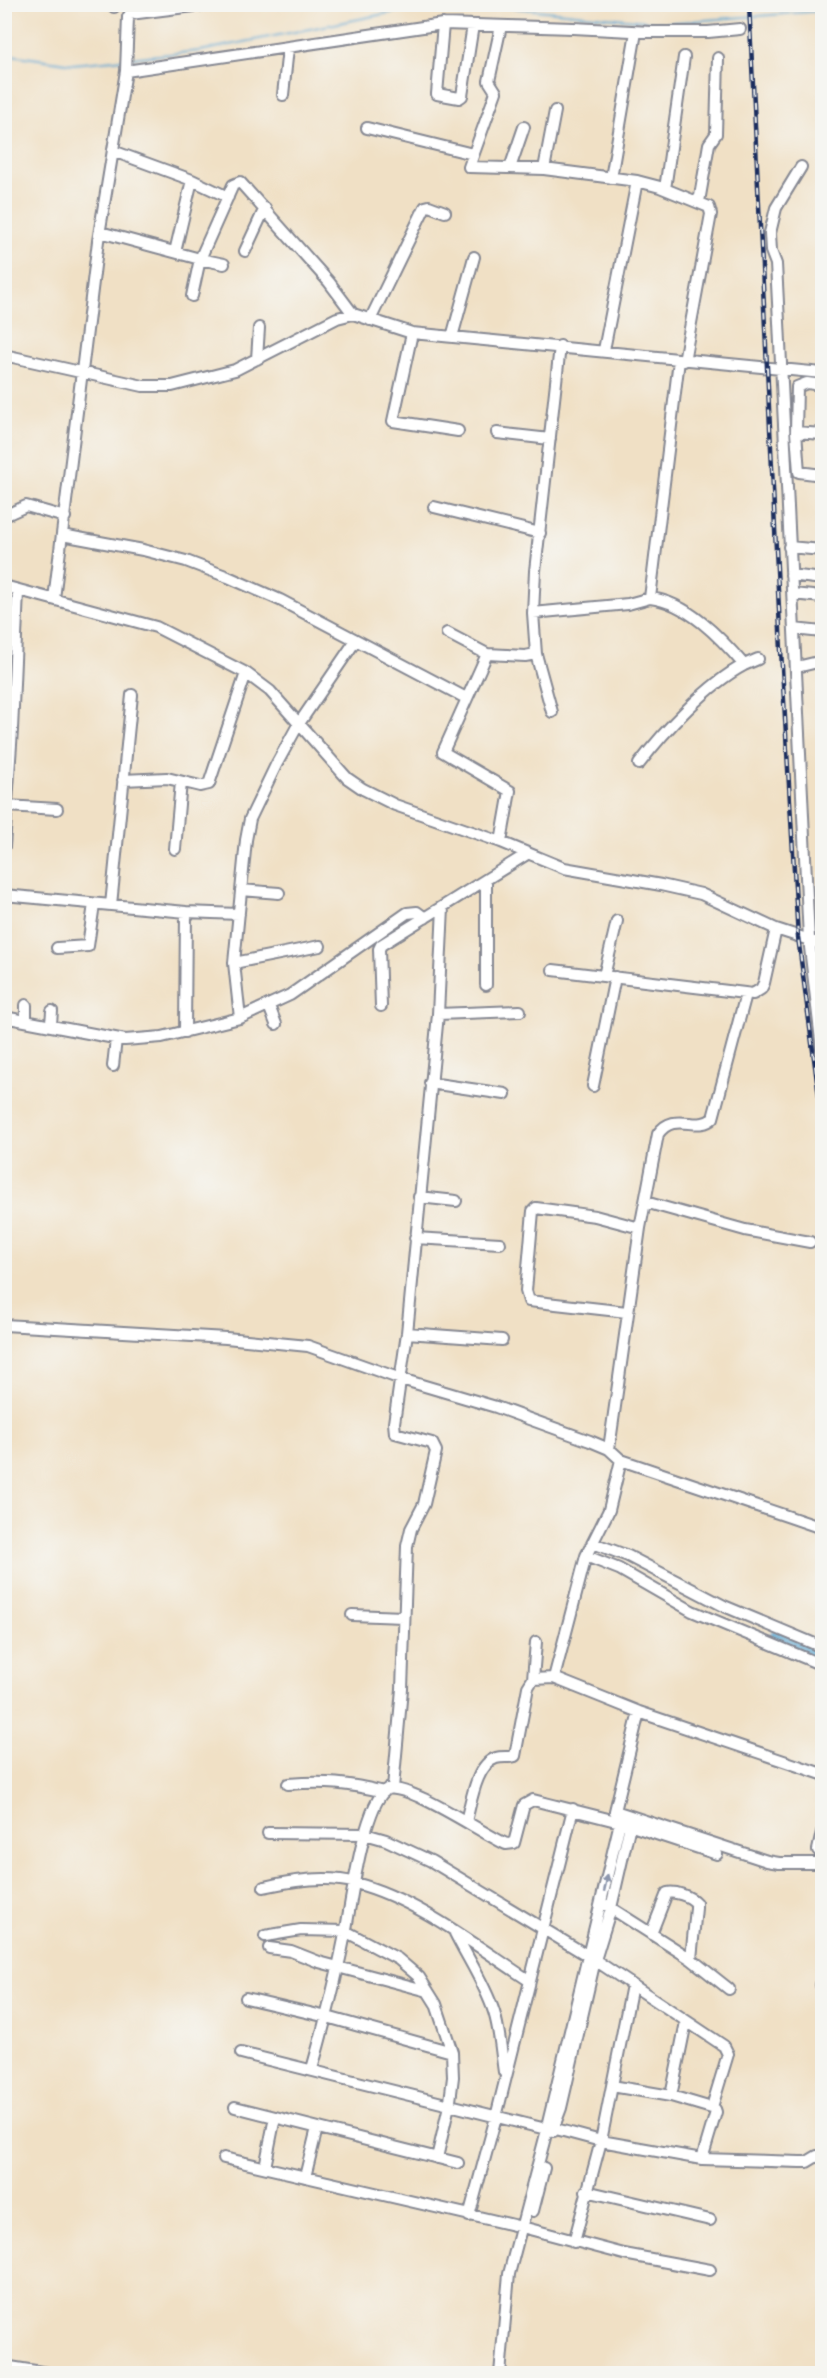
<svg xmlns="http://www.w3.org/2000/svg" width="827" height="2378" viewBox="0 0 827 2378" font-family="'IM FELL Double Pica',serif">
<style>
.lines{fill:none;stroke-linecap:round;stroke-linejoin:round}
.stream{stroke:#58a5d1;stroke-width:2}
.river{stroke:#58a5d1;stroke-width:15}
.minor-casing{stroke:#868892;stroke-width:14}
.minor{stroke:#fff;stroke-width:10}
.rail-casing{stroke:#1b2f5e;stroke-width:4.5}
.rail{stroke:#f6f6f2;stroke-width:2;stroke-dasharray:7;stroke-linecap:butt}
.oneway{fill:#8d97ae}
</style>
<rect width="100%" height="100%" fill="#f6f6f2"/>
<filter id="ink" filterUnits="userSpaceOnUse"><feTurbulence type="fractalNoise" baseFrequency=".0167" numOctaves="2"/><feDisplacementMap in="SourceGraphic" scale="12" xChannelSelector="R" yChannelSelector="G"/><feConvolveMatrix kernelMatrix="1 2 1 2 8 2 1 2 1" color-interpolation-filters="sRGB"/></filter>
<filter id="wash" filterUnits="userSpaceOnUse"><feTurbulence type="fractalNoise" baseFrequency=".008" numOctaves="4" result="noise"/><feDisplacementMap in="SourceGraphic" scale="24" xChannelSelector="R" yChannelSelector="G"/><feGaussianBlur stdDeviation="1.35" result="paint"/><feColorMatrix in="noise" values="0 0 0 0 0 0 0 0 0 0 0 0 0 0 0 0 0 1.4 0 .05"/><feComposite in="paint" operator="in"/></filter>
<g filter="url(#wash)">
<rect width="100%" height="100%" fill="#f0e0c5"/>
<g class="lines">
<path class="stream" d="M4,54L73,64L124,59
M129,58L200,51L409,9L496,6L665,23L822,11"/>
<path class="river" d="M777,1636L822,1656"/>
</g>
</g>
<g filter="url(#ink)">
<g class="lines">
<g class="minor-casing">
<path id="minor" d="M114,4V7
M443,24L437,94L459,98L462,96L473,25
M501,26L489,81L496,92L469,167L544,169L637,181L660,187L709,207L711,214L684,361
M126,71L443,24L573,28L651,32H708L740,29
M283,95L288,48
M367,128L473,154
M113,151L192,180L175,252
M801,167L776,208L770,233L771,251L776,264L779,322L809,939L822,1049
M510,168L524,127
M544,169L555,111
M611,178L636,32
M192,180L228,197
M665,189L684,57
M699,202L709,144L716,134L718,58
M100,232L200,259L192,296
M245,251L265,208
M224,264L200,259L233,185L240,182L329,282L353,314
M370,320L425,207L429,206L445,212
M412,333L393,421L458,431
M452,337L474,257
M604,350L637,181
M4,355L143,386H172L235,370L337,318L353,314L412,333L822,373
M257,359L259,328
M822,385L807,383L797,387L796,432L799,472L822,475
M796,432L822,434
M497,433L550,439
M434,507L540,533
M4,516L26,506L65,517
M62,535L143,550L186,561L228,577L280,600L466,698
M789,547L822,550
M791,575L822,579
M4,586L156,627L246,673L270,691L347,778L363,789L395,805L501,842L564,868L661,885L701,894L776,929L822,944
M793,594L822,597
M54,599L98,241L126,71L128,17L130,14L210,4
M533,613L628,604L650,598L679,360
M794,629L822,632
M447,633L487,654
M536,654L552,712
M744,665L758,659
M797,667L822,661
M639,764C664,731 708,684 744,665C721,638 687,602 650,598
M123,780L167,778L200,786L209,784L246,673
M7,806L57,809
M501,842L510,791L443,752L487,654L525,656L536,654L533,613L535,571L560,346
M4,847L12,730L18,591
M175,849L181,782
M486,880V985
M241,890L279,893
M4,895L186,912L239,914
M111,905L132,695
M57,948L88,946L94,904
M234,963L320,946
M553,970L753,994L761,989L764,983L776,929
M604,976L617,921
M26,1005V1021
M269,1006L276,1024
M381,1006L379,949L381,945L527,854
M438,1014L520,1011
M4,1017L125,1040L162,1037L240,1018L290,995L407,913L417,912L425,918
M240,1018L234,963L246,840L250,819L276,765L298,725L356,640
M51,1024L52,1011
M185,1032L186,912
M113,1066L116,1039
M430,1083L505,1094
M593,1086L615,977
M419,1197L456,1201
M645,1202L745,1230L810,1242
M415,1238L500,1243
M627,1312L529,1301L526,1291L533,1211L536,1208L595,1216L640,1228
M4,1325L226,1338L308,1346L401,1379L496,1407L590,1441L609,1449L621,1460L822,1528
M407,1333L502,1340
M609,1449L640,1228L658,1134C674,1110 698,1133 713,1118L746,994
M593,1543L628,1556L724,1606L822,1647
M586,1556L619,1569L692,1611L822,1665
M352,1615L403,1617
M554,1678L586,1556L609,1510L621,1460
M533,1679L536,1642
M639,1712L615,1811L767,1861L779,1863H822
M288,1784C325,1781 348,1783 384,1792
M393,1788L402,1689L407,1546L411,1529L424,1504L436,1451L432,1443L395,1433L394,1423L407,1333L438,1014L443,907
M466,1821C471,1803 476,1764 496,1758C502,1756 509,1758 515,1756L528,1687L533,1679L554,1678L639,1712L822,1774
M268,1833L365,1834L386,1840L431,1861L595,1960L724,2046L728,2054L712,2107
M818,1850L822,1832
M264,1887C290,1881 328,1875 355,1883C417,1899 476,1946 530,1981
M606,1905L691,1959L729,1989
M455,1933C468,1959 485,1984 494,2012C500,2031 501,2052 504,2072
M651,1934L667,1893C675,1891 690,1896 696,1903V1908L691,1959
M265,1936L301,1930L345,1931L398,1959L419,1977L436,2004L452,2052L453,2077L450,2101L437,2158
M269,1948L291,1951L319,1962L428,1991
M821,1985L822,1982
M246,1998L327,2017L452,2052
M241,2053L546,2129
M312,2069C325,2023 337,1976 346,1929C351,1902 364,1804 387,1789C411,1784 481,1833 506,1844L514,1843L524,1805L533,1800L620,1822L717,1854
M612,2086L671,2096L715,2109L716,2112L702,2159
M671,2096L686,2022
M235,2107L458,2163
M548,2123L622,1814
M555,2124L561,2108L595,1960L611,1908L630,1825
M556,2129L601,2141L702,2159L800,2162H807L817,2156L822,2157
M224,2158L522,2227L624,2254L710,2270
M265,2167L275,2117
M305,2177L317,2128
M586,2191L710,2220
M533,2211L544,2168
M469,2216L496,2117L573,1809
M574,2242L601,2141L632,1985
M4,2366L54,2374
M500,2374L509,2274L547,2130L545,2127L550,2122L555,2124L554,2131L547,2130"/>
</g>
<use href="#minor" class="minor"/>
<g class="rail-casing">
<path id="rail" d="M749,4L781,650L798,937L822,1119"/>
</g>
<use href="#rail" class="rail"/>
</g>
<defs><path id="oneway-solid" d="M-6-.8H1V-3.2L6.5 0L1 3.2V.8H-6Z" transform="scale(1.5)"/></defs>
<use class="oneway" href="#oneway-solid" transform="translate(606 1883) rotate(-77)"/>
</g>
<rect width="827" height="2378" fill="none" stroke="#f6f6f2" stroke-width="24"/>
</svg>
